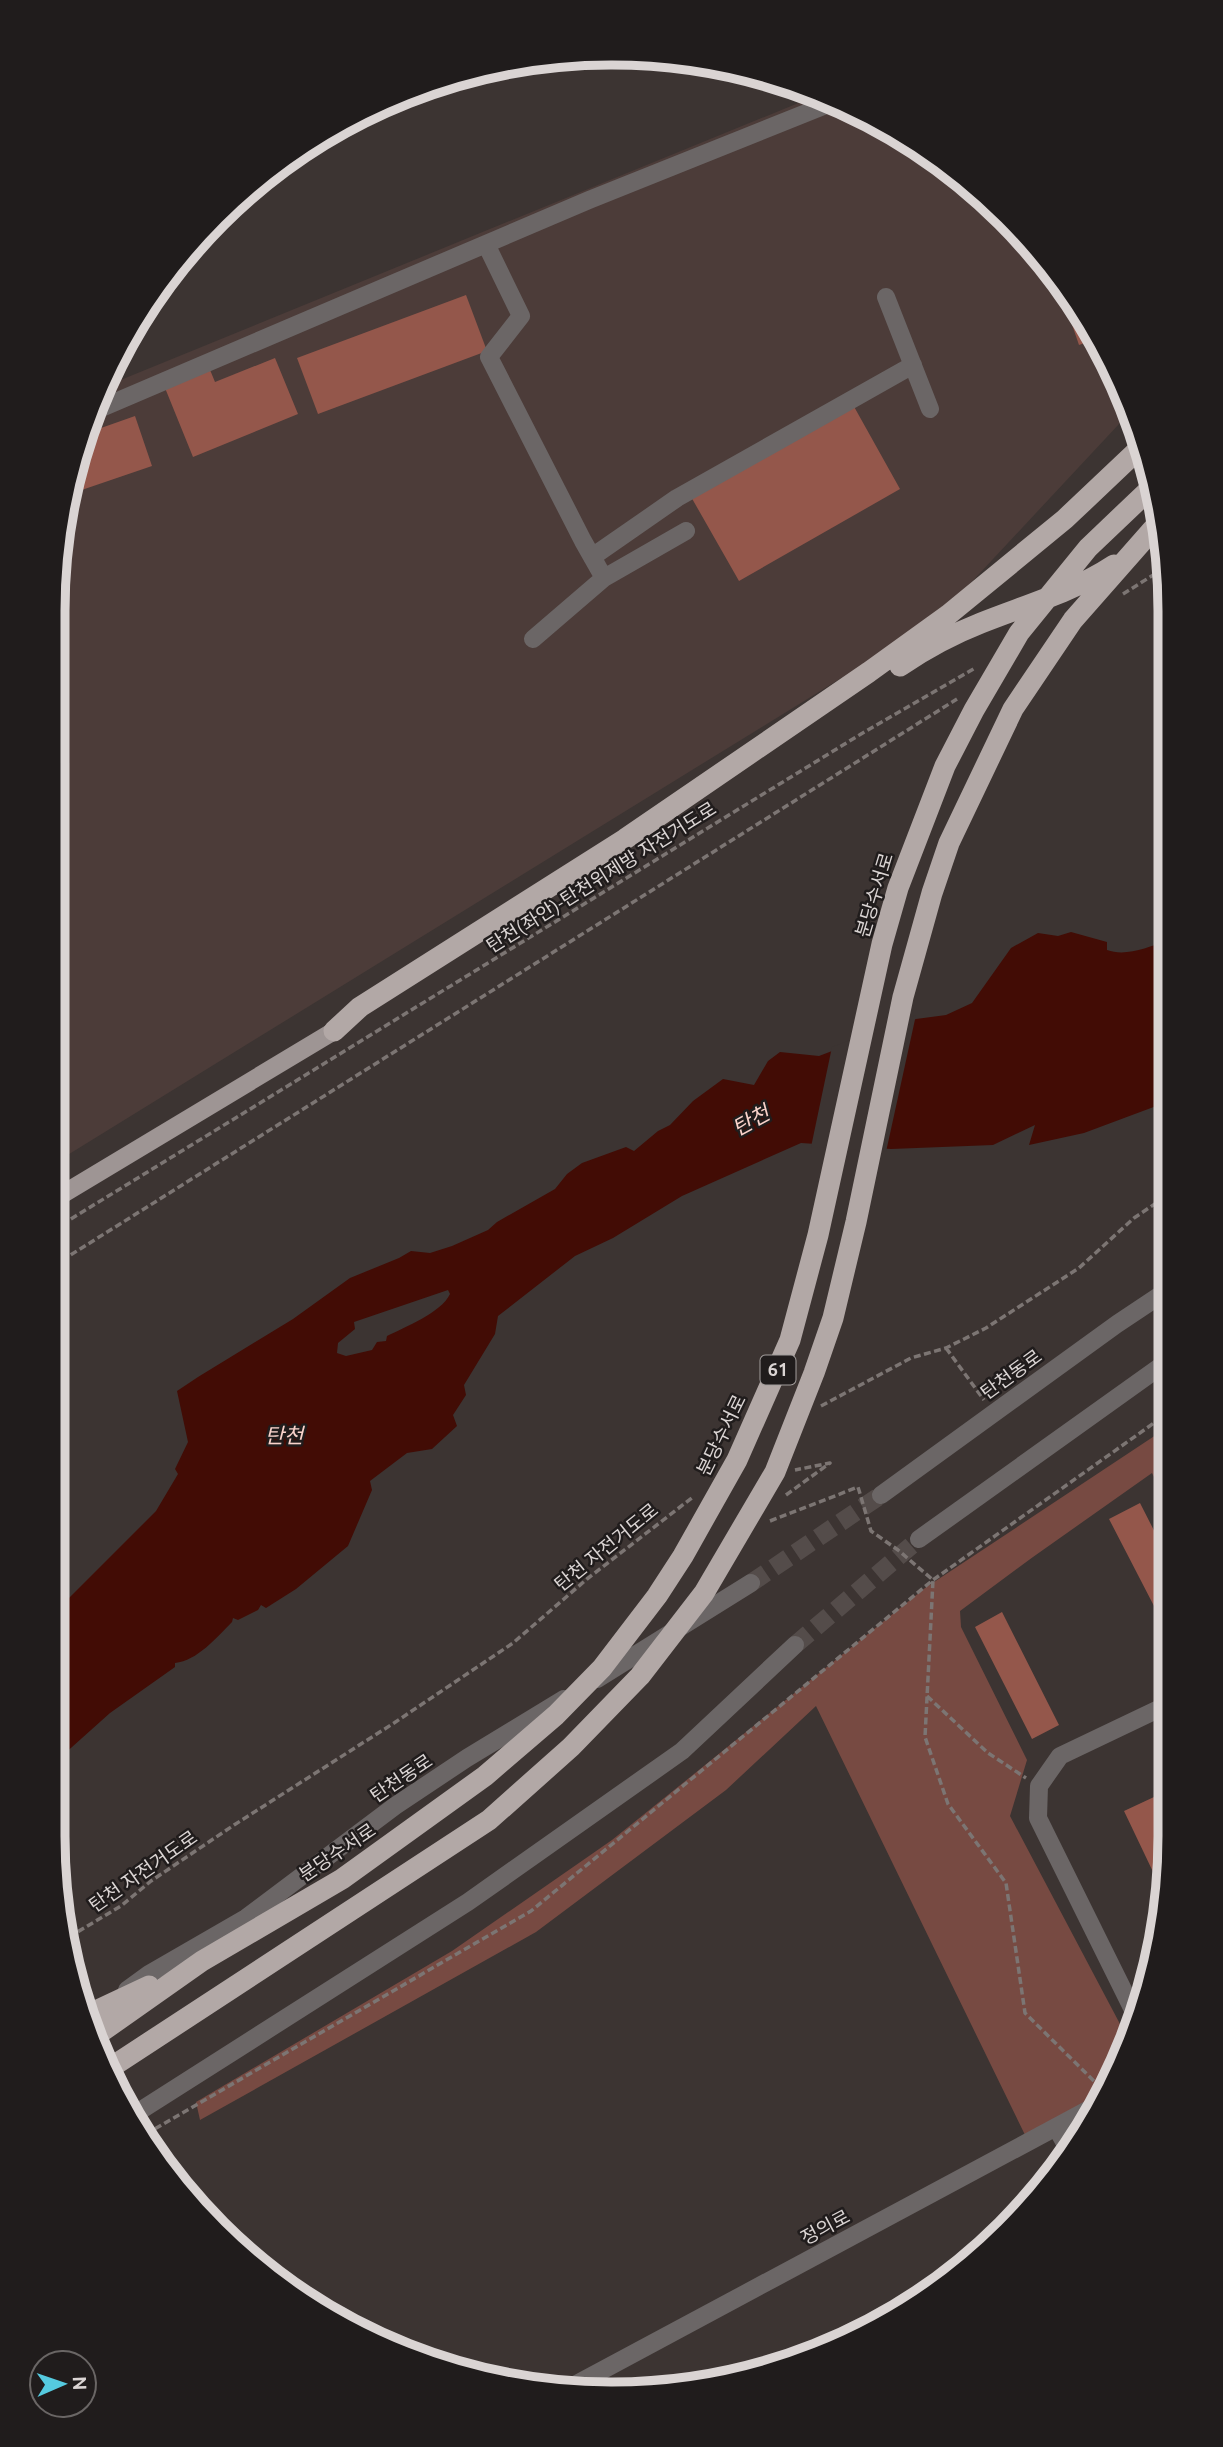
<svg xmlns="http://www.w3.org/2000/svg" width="1223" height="2447" viewBox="0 0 1223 2447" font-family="Ubuntu,'Noto Sans KR',sans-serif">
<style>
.built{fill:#4c3c39}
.green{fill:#774a42}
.water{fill:#420c05;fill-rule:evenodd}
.pier{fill:#3c3432}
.building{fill:#94574b}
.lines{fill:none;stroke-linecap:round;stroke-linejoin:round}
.minor-tunnel{stroke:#544c4a;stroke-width:18;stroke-dasharray:18 9;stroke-linecap:butt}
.path{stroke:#7c7573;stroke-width:3.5;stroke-dasharray:7 3.5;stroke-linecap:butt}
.minor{stroke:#6b6666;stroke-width:18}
.major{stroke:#9e9594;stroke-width:18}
.highway{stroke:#b2a8a6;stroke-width:21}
.labels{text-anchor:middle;stroke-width:5;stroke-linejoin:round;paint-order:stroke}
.shield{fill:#201c1c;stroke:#a29d9c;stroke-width:2}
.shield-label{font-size:18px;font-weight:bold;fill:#dad4d3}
.street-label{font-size:19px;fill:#dad4d3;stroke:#201c1c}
.water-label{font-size:21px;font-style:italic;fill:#fad3cb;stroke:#201c1c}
.rim{fill:none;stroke:#dad4d3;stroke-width:9}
</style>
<rect width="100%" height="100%" fill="#3c3432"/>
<path class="built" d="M818,95L858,110L980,191L1076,301L1128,398L1130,404L1125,407L1120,423L937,619L53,1164L54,575L71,467L101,388Z"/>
<path class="green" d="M1168,1427V1505L1152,1473L1033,1557L960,1611L961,1627L1027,1760L1010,1816L1129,2041L1113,2082L1098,2104L1027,2139L816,1706L726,1790L536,1932L200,2120L196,2102L452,1951L612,1840L925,1588Z"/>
<path class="water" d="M1071,932L1107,942V950C1126,957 1148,947 1167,941V1102L1084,1133L1029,1145L1035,1125L993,1145L891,1149L801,1143L682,1196L613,1238L575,1256L498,1316L495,1334L464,1385L466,1395L453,1415L457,1426L432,1449L407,1453L370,1481L372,1490L348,1546L296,1589L266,1608L261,1605L258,1610L238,1620L233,1618L232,1622C217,1637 197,1661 175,1663V1667L110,1713L53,1764V1614L156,1511L178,1474L175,1469L188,1442L177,1391L198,1377L293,1319L350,1278L399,1258L411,1251L430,1253L452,1246L488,1230L497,1222L555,1189L567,1174L582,1163L626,1147L634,1151L658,1131L670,1125L693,1101L723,1079L754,1085L768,1061L780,1052L819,1056L916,1019L946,1015L972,1003L1011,948L1038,933L1058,936ZM448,1290L450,1294C441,1313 405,1327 387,1336L386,1341L377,1342L372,1350L346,1356L337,1353L338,1343L355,1329L354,1322Z"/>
<path class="pier" d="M916,1015L886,1152L811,1147L832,1047Z"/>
<path class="building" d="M466,295L487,351L318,414L297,358Z
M1072,296L1096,339L1079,345L1064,301Z
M275,358L298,414L193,457L163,383L208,365L215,382Z
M852,403L900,489L739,581L690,495Z
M135,416L152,466L67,495L71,467L84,434Z
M1140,1503L1168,1558L1169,1635L1109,1519Z
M1002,1612L1059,1725L1032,1739L975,1627Z
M1169,1790V1872L1165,1897L1124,1811Z
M875,2323L859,2337L842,2342L841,2341Z"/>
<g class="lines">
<path class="minor-tunnel" d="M751,1583L881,1495
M795,1645L919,1539"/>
<path class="path" d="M1152,562L1166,552
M1123,594L1166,567
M53,1230L861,734L975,668
M53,1266L957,699
M946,1348L984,1400
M821,1406L911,1358L946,1348L986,1328L1079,1268L1134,1218L1168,1195
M786,1495L830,1463L795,1470
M770,1521L858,1487L871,1531L898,1550L933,1580L925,1737L948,1804L1006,1883L1025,2013L1100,2087
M927,1696L988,1753L1026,1778
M69,1937L121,1906L151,1881L234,1825L394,1723L513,1643L587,1579L693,1497
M146,2134L531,1911L933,1580L1168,1413"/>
<path class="minor" d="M486,244L521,316L489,357L583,541L604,578L533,639
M886,297L930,409
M92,412L589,200L836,101
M592,557L677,498L913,365
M604,578L686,531
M881,1495L1117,1324L1168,1290
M919,1539L1168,1361
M597,1679L751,1583
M127,1990L149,1974L246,1918L395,1806L467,1758L564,1699
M1137,2018L1038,1818L1039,1786L1060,1756L1169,1704
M135,2114L468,1902L682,1751L795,1645
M1056,2127L1067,2147
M573,2386L1097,2105"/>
<path class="major" d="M53,1200L334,1031"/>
<path class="highway" d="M900,666C925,649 953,634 981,623C1026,605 1073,592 1114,565
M334,1031L360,1007L625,839L869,672L948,615L1065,519L1141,447
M83,2017L149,1986
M94,2037L202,1961L342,1879L485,1776L556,1715L602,1668L657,1596L683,1556L737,1460L790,1340L818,1235L882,944L898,888L945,766L974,710L1019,633L1088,548L1152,487
M110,2068L489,1820L571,1747L640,1676L704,1593L775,1472L814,1373L833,1318L856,1222L903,997L932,893L949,843L1013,709L1073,620L1161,520"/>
</g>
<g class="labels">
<rect class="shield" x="760.5" y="1355.5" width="35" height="29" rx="5"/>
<g class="shield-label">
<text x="778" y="1376">61</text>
</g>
<g class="street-label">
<text transform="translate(601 877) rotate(-32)" y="7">탄천(좌안)-탄천위제방 자전거도로</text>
<text transform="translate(874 895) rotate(-73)" y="7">분당수서로</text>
<text transform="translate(1011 1374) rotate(-36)" y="7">탄천동로</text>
<text transform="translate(721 1435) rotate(-64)" y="7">분당수서로</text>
<text transform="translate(606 1547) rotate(-39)" y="7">탄천 자전거도로</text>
<text transform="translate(401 1778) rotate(-34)" y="7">탄천동로</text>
<text transform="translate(337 1852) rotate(-34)" y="7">분당수서로</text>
<text transform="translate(143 1871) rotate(-35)" y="7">탄천 자전거도로</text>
<text transform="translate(825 2227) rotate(-28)" y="7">정의로</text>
</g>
<g class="water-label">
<text transform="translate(751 1121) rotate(-29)" y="7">탄천</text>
<text x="284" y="1443">탄천</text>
</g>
</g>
<path d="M0 0H1223V2447H0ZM611 65H612A546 546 0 0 1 1158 611V1836A546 546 0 0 1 612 2382H611A546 546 0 0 1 65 1836V611A546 546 0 0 1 611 65Z" fill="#201c1c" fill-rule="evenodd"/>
<path class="rim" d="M611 65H612A546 546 0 0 1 1158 611V1836A546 546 0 0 1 612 2382H611A546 546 0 0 1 65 1836V611A546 546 0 0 1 611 65Z"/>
<g transform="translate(63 2384) rotate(88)"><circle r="33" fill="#201c1c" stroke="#6a6665" stroke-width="2"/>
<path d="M0-5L12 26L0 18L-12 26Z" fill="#55cadf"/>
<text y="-10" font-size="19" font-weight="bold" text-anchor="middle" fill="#dad4d3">N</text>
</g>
</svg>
